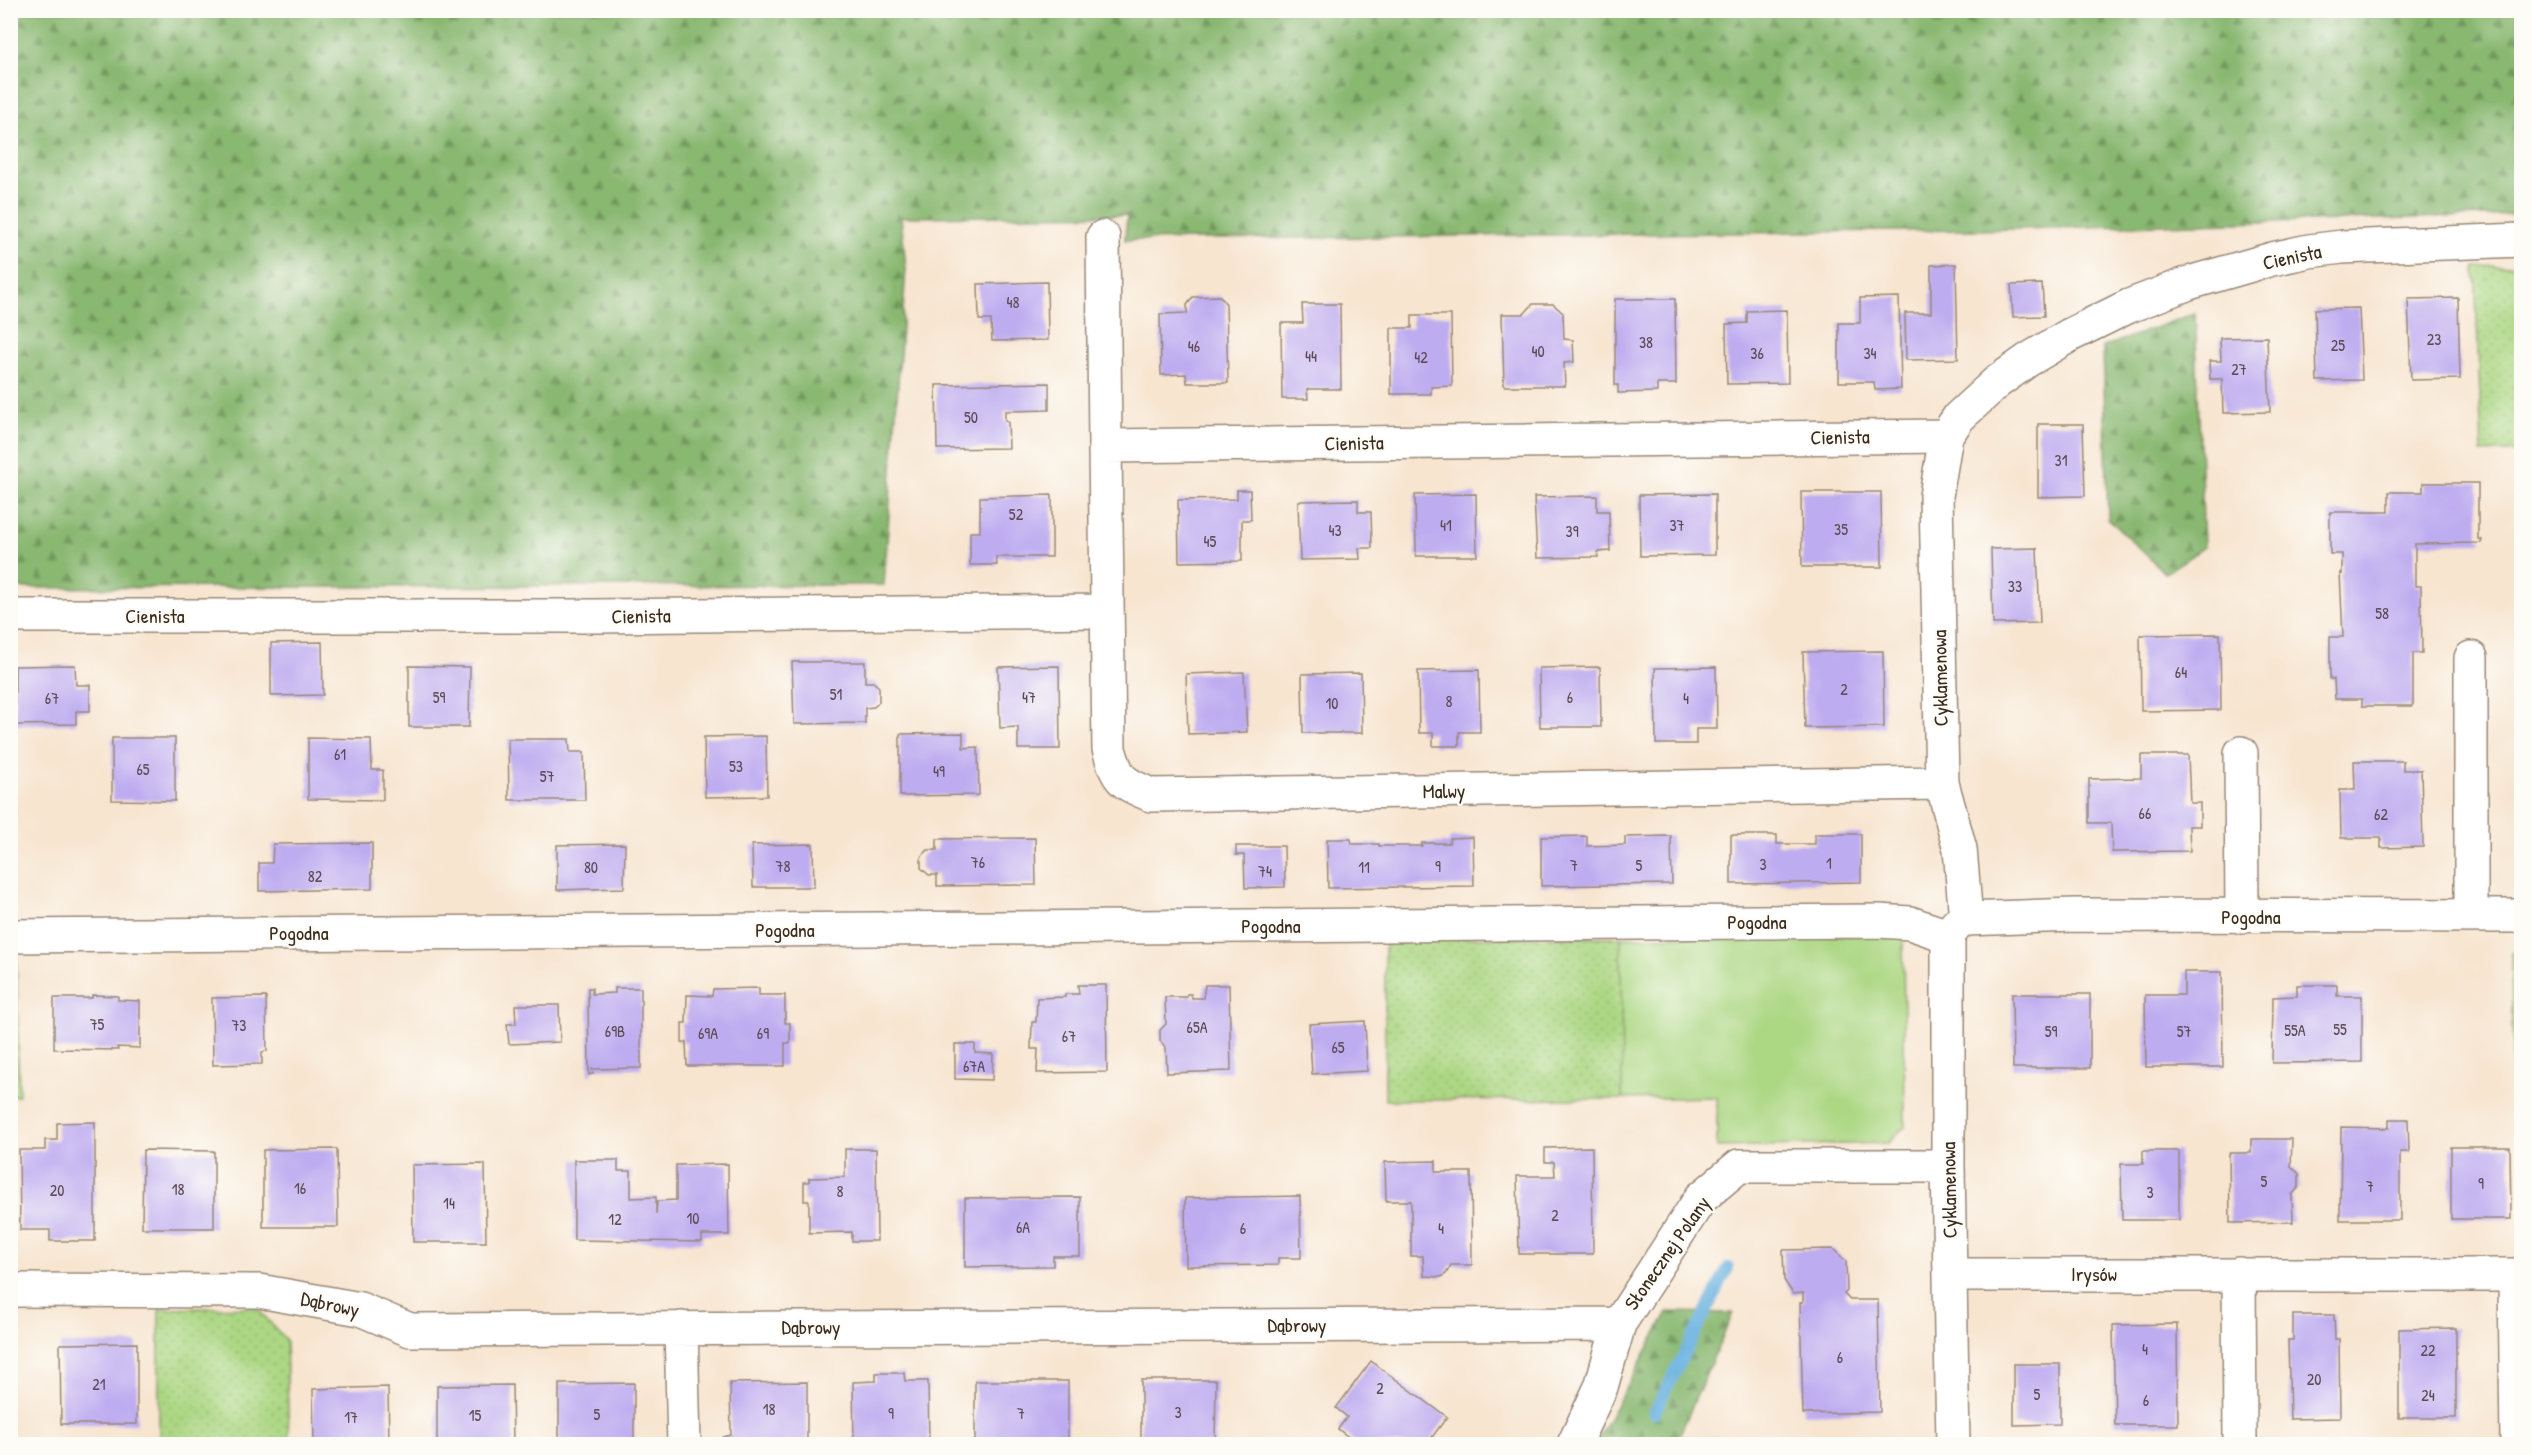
<svg xmlns="http://www.w3.org/2000/svg" width="2532" height="1455" viewBox="0 0 2532 1455" font-family="'Patrick Hand',sans-serif">
<style>
.grass{fill:url(#grass-dots);stroke:#748050;stroke-width:1.5}
.forest{fill:url(#forest-firs);stroke:#627148;stroke-width:1.5}
.garden{fill:#acd783;stroke:#748050;stroke-width:1.5}
.lines{fill:none;stroke-linecap:round;stroke-linejoin:round}
.stream{stroke:#68b1e0;stroke-width:12}
.building{fill:#beacf0}
.minor-casing{stroke:#987;stroke-width:36}
.minor{stroke:#fff;stroke-width:33}
.labels{text-anchor:middle;stroke-width:5;stroke-linejoin:round;paint-order:stroke}
.number-label{font-size:16px;fill:#5c4a52}
.street-label{font-size:20px;fill:#3b2a1e;stroke:#fdfcf7}
</style>
<defs>
<pattern id="grass-dots" width="8" height="8" patternUnits="userSpaceOnUse" patternTransform="scale(1.5)"><rect width="8" height="8" fill="#acd783"/><path d="M2 2h.1M6 6h.1" fill="none" stroke="#95b971" stroke-width="1.8" stroke-linecap="round"/></pattern>
<pattern id="forest-firs" width="22" height="20" patternUnits="userSpaceOnUse" patternTransform="scale(1.5)"><rect width="22" height="20" fill="#89b871"/><path d="M5 1l3.5 6h-7zM16 11l3.5 6h-7z" fill="#71965c"/></pattern>
</defs>
<rect width="100%" height="100%" fill="#fdfcf7"/>
<filter id="ink" filterUnits="userSpaceOnUse"><feTurbulence type="fractalNoise" baseFrequency=".0167" numOctaves="2"/><feDisplacementMap in="SourceGraphic" scale="12" xChannelSelector="R" yChannelSelector="G"/><feConvolveMatrix kernelMatrix="1 2 1 2 8 2 1 2 1" color-interpolation-filters="sRGB"/></filter>
<filter id="wash" filterUnits="userSpaceOnUse"><feTurbulence type="fractalNoise" baseFrequency=".008" numOctaves="4" result="noise"/><feDisplacementMap in="SourceGraphic" scale="24" xChannelSelector="R" yChannelSelector="G"/><feGaussianBlur stdDeviation="1.35" result="paint"/><feColorMatrix in="noise" values="0 0 0 0 0 0 0 0 0 0 0 0 0 0 0 0 0 1.4 0 .05"/><feComposite in="paint" operator="in"/></filter>
<g filter="url(#wash)">
<rect width="100%" height="100%" fill="#f7e5d0"/>
<path class="grass" d="M2521,265V451L2482,453L2475,267Z
M1621,937L1622,1099L1385,1100V938Z
M16,947L19,1096H11L10,948Z
M2521,952V1090H2513L2511,953Z
M256,1307L286,1340L289,1444H159V1309Z"/>
<path class="forest" d="M10,11H2521V215L1979,230L1125,240L1127,215L901,217L906,268L884,585L11,588Z
M2195,313L2204,547L2165,573L2108,518L2103,347Z
M1668,1312L1733,1313L1676,1443L1718,1438L1717,1444H1595Z"/>
<path class="garden" d="M1903,935L1905,1126L1888,1143L1717,1147V1097L1622,1099L1621,937Z"/>
<g class="lines">
<path class="stream" d="M1654,1413L1728,1268"/>
</g>
<g id="blocks">
<path class="building" d="M1956,264L1958,359L1906,360L1905,313H1931V265Z
M1047,282L1048,340L992,341L991,320H979L978,284Z
M2042,284L2044,316L2013,317L2011,285Z
M1220,296L1226,304L1228,383H1187L1186,374L1161,375L1160,314L1187,313V305L1193,297Z
M1899,297L1901,389L1875,390L1874,382H1839V323H1860V298Z
M2458,298L2460,379L2411,380L2408,299Z
M1615,299H1675L1676,384H1657V392L1618,393V385H1615Z
M1302,304H1340L1341,389H1307L1308,399H1282L1281,323H1303Z
M1533,304H1553L1563,313L1564,339L1573,340L1574,362L1564,363L1565,386H1504L1502,314H1524Z
M2359,308L2362,380L2317,381L2315,309Z
M1787,310L1788,383L1727,384L1726,324L1747,323V311Z
M1412,315H1451L1452,386L1431,387V394H1391V328H1412Z
M2267,337L2270,412L2223,413L2222,379H2210L2209,361H2221L2220,338Z
M1049,383V410L1005,411V421L1008,422L1009,448L937,449L936,385Z
M2038,424H2083L2085,496L2038,497Z
M2423,483H2478V539L2482,540L2481,543L2415,544V586H2421V589L2422,653H2413V706H2362V699H2335L2334,679H2330V637H2343L2340,573L2342,574V554H2330V512H2389V492H2423Z
M1237,490H1250L1251,520H1242V561L1179,562L1178,500L1237,499Z
M1801,492H1881L1882,567H1802Z
M1476,494L1477,556H1416L1415,495Z
M1715,494V555L1640,556L1639,495Z
M1052,495V557H996L997,565H970V532H980V497Z
M1597,496V511H1609L1610,551L1597,552L1598,557L1537,558L1534,497Z
M1358,500V512H1371L1372,548H1359L1360,559L1300,560L1298,501Z
M2037,548L2040,623L1993,624L1991,549Z
M2220,634L2221,710L2141,711L2140,635Z
M322,642L323,695L271,696V643Z
M1883,651L1884,727L1805,728L1803,652Z
M792,662H865V682H873L879,687V702L874,707L865,708V723L794,724Z
M75,665L76,685H90V711H76V724L15,725V666Z
M409,666L470,667L469,727H409Z
M1059,666L1060,749H1018V727L1000,728L998,667Z
M1600,667L1601,727H1540L1539,668Z
M1716,667L1717,729H1696V744H1656L1655,668Z
M1479,670L1480,732H1459V746H1433V733H1419L1418,671Z
M1244,672L1247,732L1188,734L1186,674Z
M1361,673L1362,733H1303L1302,674Z
M963,733V748L978,747L979,795L900,796V734Z
M766,736L767,796L705,797L704,737Z
M112,738H175V801L112,800Z
M308,738L371,739L372,770H383V800L308,799Z
M508,739H569L570,752H584L585,800H509Z
M2141,755H2188L2190,803H2200V826H2189L2190,851L2112,852L2111,823H2089V779L2141,778Z
M2354,761H2403V770H2421L2423,847L2381,848V838H2341L2340,790H2355Z
M1815,834H1861V882L1731,884V835H1777V844H1815Z
M1587,836V846L1625,845V837L1671,836L1672,884L1541,886V837Z
M1473,837L1474,886L1328,888L1327,839H1351L1352,844H1379V846H1422V843H1449L1450,838Z
M1035,838L1036,885L937,886V875H929L921,868V857L928,850H937V839Z
M372,843V889L259,891V863H272L273,844Z
M625,844L624,888L557,890V845Z
M813,844L814,887H753L752,845Z
M1236,846H1284L1285,887L1245,888L1244,855H1236Z
M2184,972H2222L2223,1067H2146L2145,995H2184Z
M1078,985H1106L1107,1072L1037,1073L1038,1049H1031L1032,1022H1036L1037,998L1065,997V994H1079Z
M1205,985H1229L1231,1071L1167,1073L1166,1048L1160,1041V1030L1166,1024L1165,997H1187V994H1191L1192,998H1203Z
M2297,985H2337V996H2362V1062L2272,1063L2273,997L2297,996Z
M588,988H592V994L615,993V988H641V1068L592,1069L593,1074L589,1075Z
M759,988V995H785V1023H790V1043H785V1066H687L686,1042L682,1043V1023H686L687,995L712,996L713,989Z
M2012,994H2090V1068H2013Z
M92,995L118,996V1000L140,1001V1048L117,1047L118,1050L54,1049V998H92Z
M266,997L267,1051L262,1052V1064L213,1065L212,998Z
M515,1005H559L560,1042L509,1044L507,1024H516Z
M1365,1021L1367,1071L1312,1074L1309,1024Z
M955,1044H975V1053L993,1054L992,1080L955,1079Z
M2389,1119H2408L2409,1152H2400V1220H2340L2341,1127L2389,1128Z
M95,1122V1241H50V1230H20L19,1150H45V1140H57V1123Z
M2251,1139H2292L2291,1166L2299,1174V1187L2292,1195L2293,1222L2230,1223L2229,1153H2251Z
M1592,1147L1593,1254H1519L1517,1176H1555L1554,1162H1545V1148Z
M2451,1147H2510L2511,1219H2451Z
M337,1149L338,1227H263V1150Z
M845,1149H876L877,1241H852V1232L809,1233V1201H804V1182H809V1178L845,1177Z
M143,1150L214,1151V1228H142Z
M2143,1151H2179V1220H2122L2121,1164H2143Z
M574,1160H618V1171H631V1198L656,1197V1214L657,1201L676,1200V1165L728,1164L729,1235H702V1242L574,1240Z
M1436,1161V1172H1471L1472,1265H1451L1446,1274L1441,1277L1424,1276L1423,1256H1411V1201H1386L1385,1162Z
M485,1164L486,1242H413L412,1165Z
M1300,1196L1301,1258H1278V1265L1186,1266L1185,1198Z
M1080,1197V1256H1053V1266L965,1267V1198Z
M1833,1249L1846,1261L1847,1291L1844,1294L1850,1300H1878L1880,1412L1803,1414L1800,1302H1803V1293L1793,1294L1784,1280L1783,1250Z
M2293,1315H2334L2335,1339H2339L2340,1418L2290,1419L2288,1340H2293Z
M2177,1324L2178,1425H2115L2113,1325Z
M2456,1328V1418H2399V1329Z
M137,1343V1424H61L60,1344Z
M1371,1361L1447,1417L1427,1444H1358L1338,1429L1347,1417L1336,1408Z
M2014,1364H2060V1424L2014,1425Z
M876,1373H904L905,1381H928L929,1444H854L853,1382L876,1381Z
M1141,1380H1216L1215,1444H1141Z
M975,1381H1068V1444H975Z
M807,1382V1444H723V1437L731,1435L730,1383Z
M634,1383V1444H559V1384Z
M512,1385L513,1444H437V1386Z
M388,1387L389,1444H314L313,1389Z"/>
</g>
</g>
<g filter="url(#ink)">
<use href="#blocks" fill-opacity="0" stroke="#987" stroke-width="1.5"/>
<g class="lines">
<g class="minor-casing">
<path id="minor" d="M1103,237L1105,446
M10,616H595L1107,611
M2241,753L2242,917
M1942,783L1151,795C1120,782 1118,780 1109,749L1105,446L1946,436
M2471,916V658
M1966,919L1960,849L1942,783L1936,496L1946,436L1959,417L1997,382L2028,360L2070,335L2129,306L2189,283L2272,259L2309,251L2342,247L2522,240
M1950,933L1957,924L1966,919L2075,915L2522,916
M10,936L1879,921L1910,923L1948,936
M1948,936V1166L1953,1444
M2239,1274L2240,1444
M1950,1275H2522
M2515,1275L2517,1444
M10,1290L259,1291L360,1309L410,1330L1619,1324
M681,1328L684,1444
M1574,1444L1601,1387L1619,1324L1701,1198L1739,1166H1948"/>
</g>
<use href="#minor" class="minor"/>
</g>
</g>
<g class="labels">
<g class="number-label">
<text x="1013" y="308">48</text>
<text x="2434" y="345">23</text>
<text x="1646" y="348">38</text>
<text x="2338" y="351">25</text>
<text x="1194" y="352">46</text>
<text x="1538" y="357">40</text>
<text x="1757" y="359">36</text>
<text x="1870" y="359">34</text>
<text x="1311" y="362">44</text>
<text x="1421" y="363">42</text>
<text x="2239" y="375">27</text>
<text x="971" y="423">50</text>
<text x="2061" y="466">31</text>
<text x="1016" y="520">52</text>
<text x="1446" y="531">41</text>
<text x="1677" y="531">37</text>
<text x="1841" y="535">35</text>
<text x="1335" y="536">43</text>
<text x="1572" y="537">39</text>
<text x="1210" y="547">45</text>
<text x="2015" y="592">33</text>
<text x="2382" y="619">58</text>
<text x="2181" y="678">64</text>
<text x="1844" y="695">2</text>
<text x="836" y="700">51</text>
<text x="439" y="703">59</text>
<text x="1029" y="703">47</text>
<text x="1570" y="703">6</text>
<text x="52" y="704">67</text>
<text x="1686" y="704">4</text>
<text x="1449" y="707">8</text>
<text x="1332" y="709">10</text>
<text x="340" y="760">61</text>
<text x="736" y="772">53</text>
<text x="143" y="775">65</text>
<text x="939" y="777">49</text>
<text x="547" y="782">57</text>
<text x="2145" y="819">66</text>
<text x="2381" y="820">62</text>
<text x="978" y="868">76</text>
<text x="1829" y="869">1</text>
<text x="1763" y="870">3</text>
<text x="1574" y="871">7</text>
<text x="1639" y="871">5</text>
<text x="783" y="872">78</text>
<text x="1438" y="872">9</text>
<text x="591" y="873">80</text>
<text x="1364" y="873">11</text>
<text x="1265" y="877">74</text>
<text x="315" y="882">82</text>
<text x="97" y="1030">75</text>
<text x="239" y="1031">73</text>
<text x="1197" y="1033">65A</text>
<text x="2340" y="1035">55</text>
<text x="2295" y="1036">55A</text>
<text x="615" y="1037">69B</text>
<text x="2051" y="1037">59</text>
<text x="2184" y="1037">57</text>
<text x="708" y="1039">69A</text>
<text x="763" y="1039">69</text>
<text x="1069" y="1042">67</text>
<text x="1338" y="1053">65</text>
<text x="974" y="1072">67A</text>
<text x="2264" y="1187">5</text>
<text x="2481" y="1189">9</text>
<text x="2370" y="1192">7</text>
<text x="300" y="1194">16</text>
<text x="178" y="1195">18</text>
<text x="57" y="1196">20</text>
<text x="840" y="1197">8</text>
<text x="2150" y="1198">3</text>
<text x="449" y="1209">14</text>
<text x="1555" y="1221">2</text>
<text x="693" y="1224">10</text>
<text x="615" y="1225">12</text>
<text x="1023" y="1233">6A</text>
<text x="1243" y="1234">6</text>
<text x="1441" y="1234">4</text>
<text x="2145" y="1355">4</text>
<text x="2428" y="1356">22</text>
<text x="1840" y="1363">6</text>
<text x="2314" y="1385">20</text>
<text x="99" y="1390">21</text>
<text x="1380" y="1394">2</text>
<text x="2037" y="1400">5</text>
<text x="2428" y="1401">24</text>
<text x="2146" y="1406">6</text>
<text x="769" y="1415">18</text>
<text x="1178" y="1418">3</text>
<text x="891" y="1419">9</text>
<text x="1021" y="1419">7</text>
<text x="597" y="1420">5</text>
<text x="475" y="1421">15</text>
<text x="351" y="1423">17</text>
</g>
<g class="street-label">
<text transform="translate(2292 257) rotate(-12)" y="7">Cienista</text>
<text transform="translate(1840 437) rotate(-1)" y="7">Cienista</text>
<text transform="translate(1354 443) rotate(-1)" y="7">Cienista</text>
<text x="155" y="623">Cienista</text>
<text transform="translate(641 616) rotate(-1)" y="7">Cienista</text>
<text transform="translate(1940 678) rotate(-91)" y="7">Cyklamenowa</text>
<text transform="translate(1444 791) rotate(-1)" y="7">Malwy</text>
<text x="2251" y="924">Pogodna</text>
<text x="1757" y="929">Pogodna</text>
<text x="1271" y="933">Pogodna</text>
<text x="785" y="937">Pogodna</text>
<text x="299" y="940">Pogodna</text>
<text transform="translate(1949 1190) rotate(-91)" y="7">Cyklamenowa</text>
<text transform="translate(1667 1253) rotate(-55)" y="7">Słonecznej Polany</text>
<text x="2094" y="1281">Irysów</text>
<text transform="translate(330 1304) rotate(12)" y="7">Dąbrowy</text>
<text x="1297" y="1332">Dąbrowy</text>
<text x="811" y="1334">Dąbrowy</text>
</g>
</g>
<rect width="2532" height="1455" fill="none" stroke="#fdfcf7" stroke-width="36"/>
</svg>
